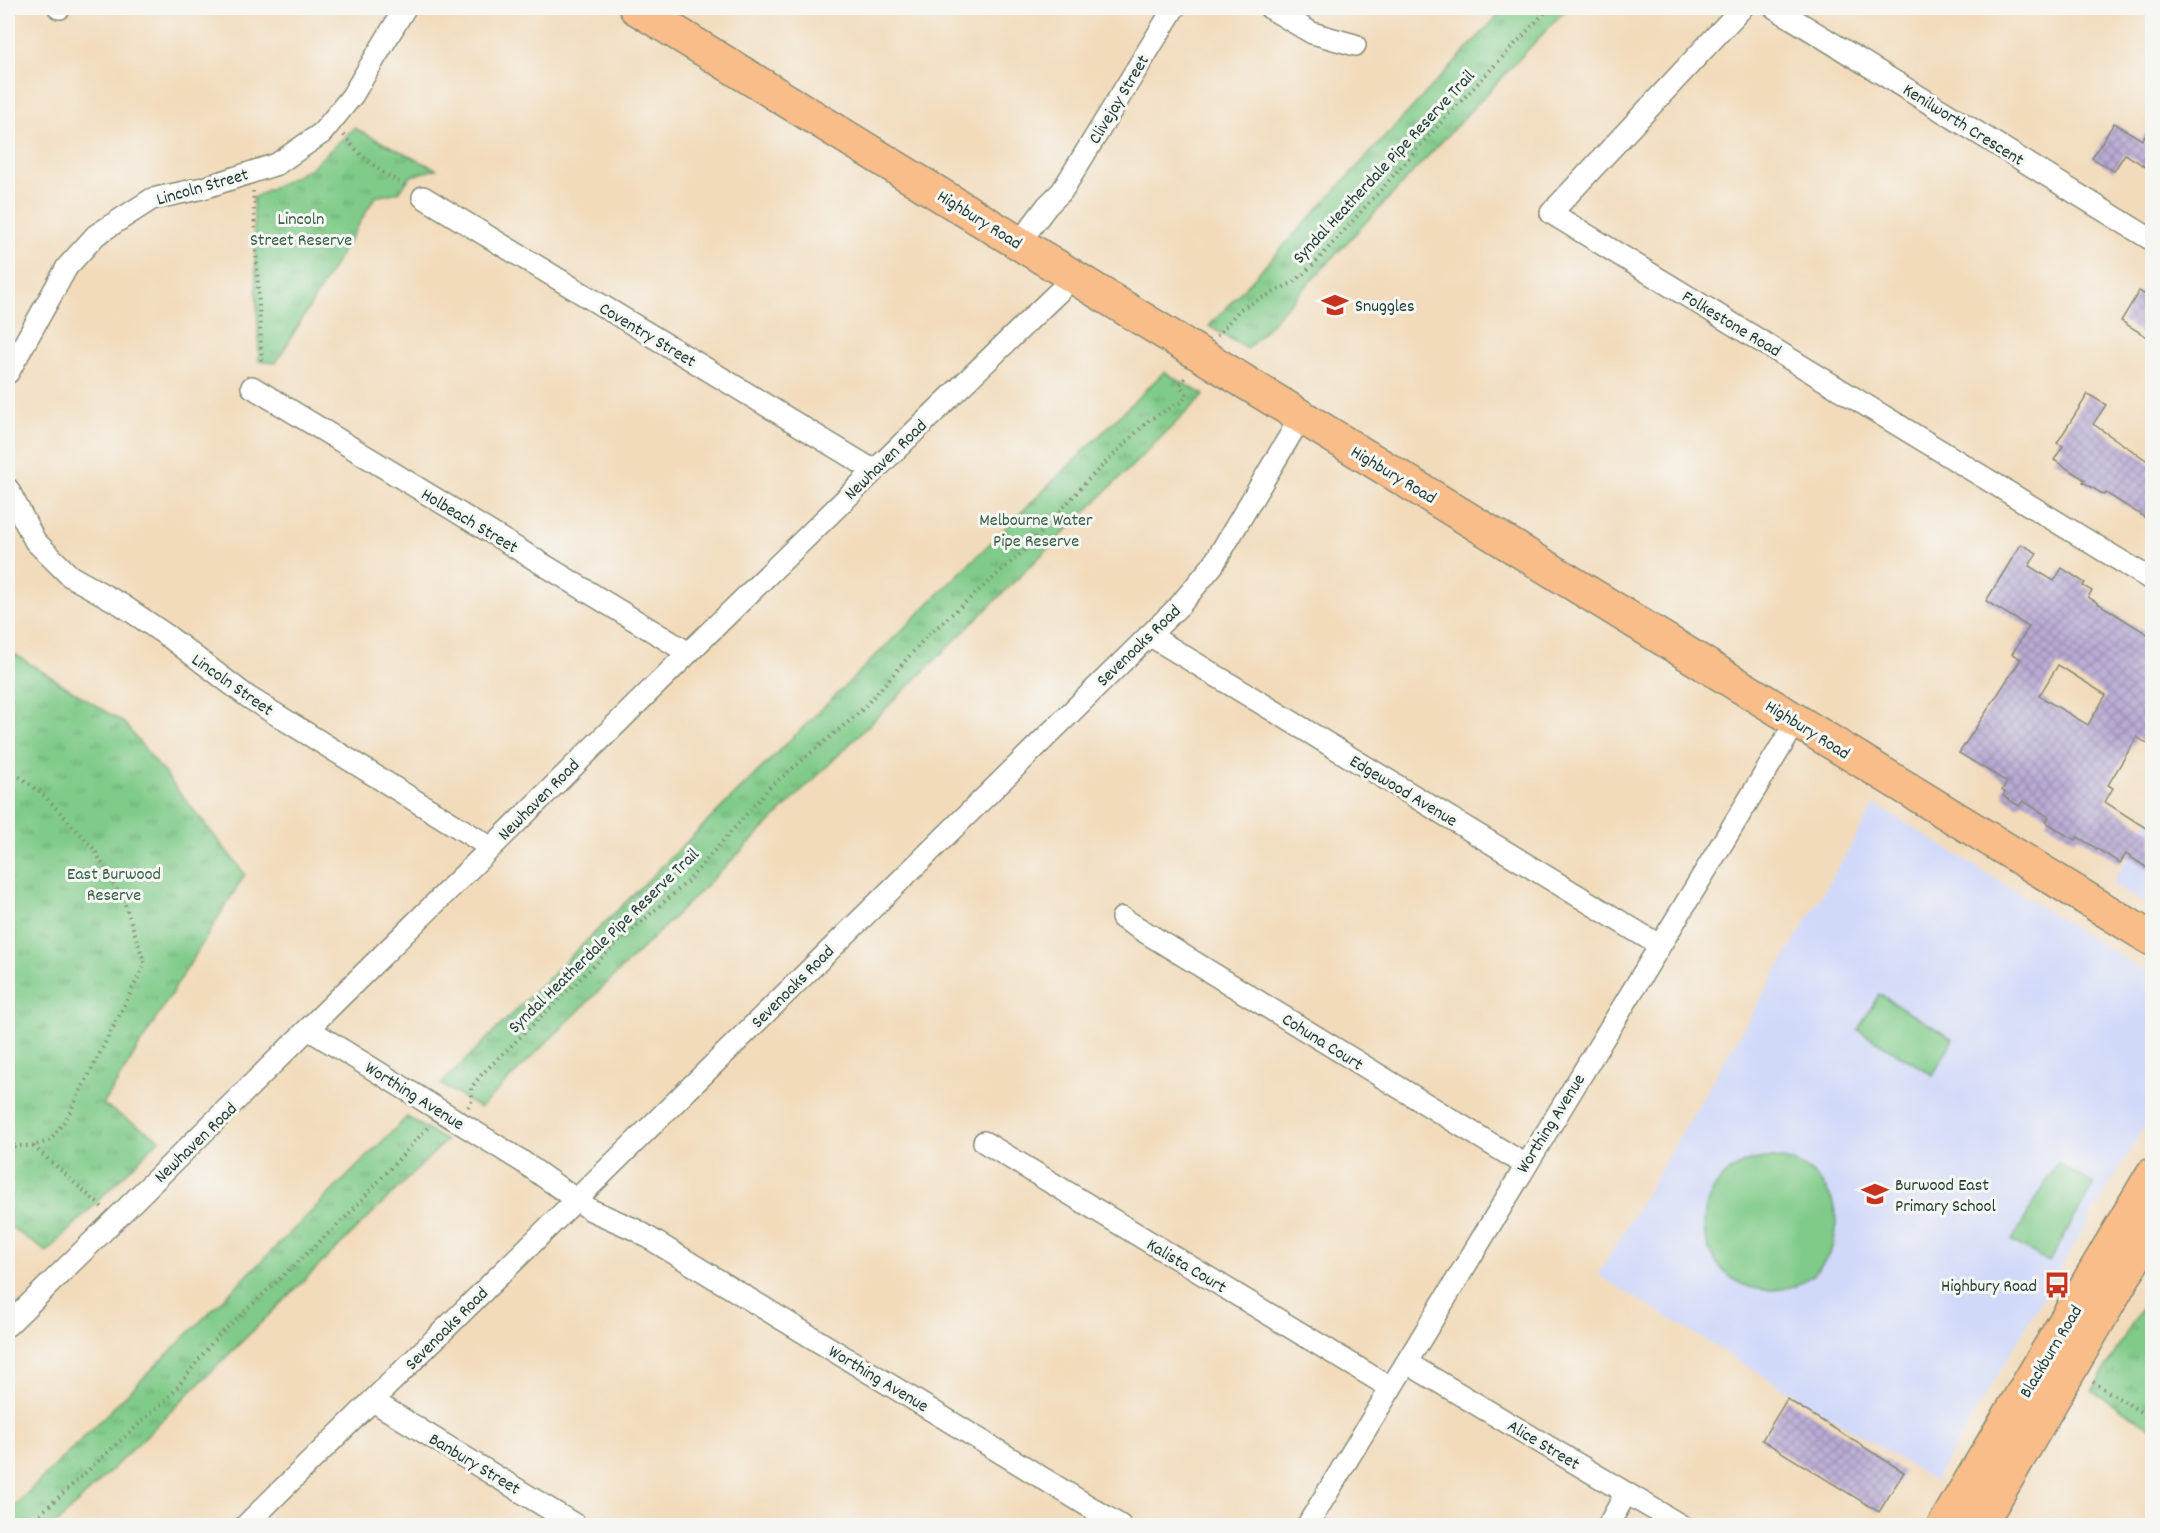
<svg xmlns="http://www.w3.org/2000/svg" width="2160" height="1533" viewBox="0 0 2160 1533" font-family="Dekko,sans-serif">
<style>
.built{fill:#d1d9f9}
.grass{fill:#80cb89;stroke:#50845e;stroke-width:1.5}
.park{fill:url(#park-tufts);stroke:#50845e;stroke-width:1.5}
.building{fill:url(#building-cross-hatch);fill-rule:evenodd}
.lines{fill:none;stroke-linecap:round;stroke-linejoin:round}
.street-casing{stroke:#888c78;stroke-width:24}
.primary-casing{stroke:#888c78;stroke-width:36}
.path{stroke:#888c78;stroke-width:4;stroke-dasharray:1.5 4.5;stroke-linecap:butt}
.street{stroke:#fff;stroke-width:21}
.primary{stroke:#f8bd89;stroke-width:33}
.labels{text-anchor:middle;stroke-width:6;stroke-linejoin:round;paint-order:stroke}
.street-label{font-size:18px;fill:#1f3d34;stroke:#f6f6f2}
.park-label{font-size:18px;fill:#376049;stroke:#f6f6f2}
.poi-label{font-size:18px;fill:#1f3d34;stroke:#f6f6f2;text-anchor:start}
</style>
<defs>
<pattern id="park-tufts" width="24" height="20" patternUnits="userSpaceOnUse" patternTransform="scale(1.5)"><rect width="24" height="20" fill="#80cb89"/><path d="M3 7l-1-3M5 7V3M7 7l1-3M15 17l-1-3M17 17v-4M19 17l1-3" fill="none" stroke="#68a671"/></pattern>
<pattern id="building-cross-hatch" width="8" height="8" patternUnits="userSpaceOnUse" patternTransform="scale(1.5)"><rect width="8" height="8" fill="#b9aad4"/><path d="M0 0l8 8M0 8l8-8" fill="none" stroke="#968cad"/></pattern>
</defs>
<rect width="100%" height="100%" fill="#f6f6f2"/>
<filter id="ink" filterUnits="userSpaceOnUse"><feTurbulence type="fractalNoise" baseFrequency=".0167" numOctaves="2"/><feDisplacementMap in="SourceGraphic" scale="12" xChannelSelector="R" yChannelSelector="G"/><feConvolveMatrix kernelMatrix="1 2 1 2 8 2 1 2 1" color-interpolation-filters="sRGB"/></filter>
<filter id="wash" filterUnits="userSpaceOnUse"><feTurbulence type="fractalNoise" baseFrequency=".008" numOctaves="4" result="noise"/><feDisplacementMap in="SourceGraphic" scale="24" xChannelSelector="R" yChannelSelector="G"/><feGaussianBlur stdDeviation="1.35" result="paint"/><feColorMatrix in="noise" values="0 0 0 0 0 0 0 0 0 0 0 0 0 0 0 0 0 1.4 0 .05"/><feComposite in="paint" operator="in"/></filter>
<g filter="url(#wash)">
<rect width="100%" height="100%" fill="#f2dbbb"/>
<path class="built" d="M1875,804L2152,976V1113L1935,1481L1598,1275Z
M2152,816V908L2112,884Z"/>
<path class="grass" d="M1879,994L1953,1039L1933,1075L1858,1030Z
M1704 1224a66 66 0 1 1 132 0a66 66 0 1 1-132 0Z
M2057,1163L2094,1184L2049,1262L2012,1241Z"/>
<path class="park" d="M1505,8H1567L1247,349L1209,326Z
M354,128L436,169L411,176L399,192L375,197L276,363L259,361L253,198L311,168Z
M1164,372L1204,395L480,1108L441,1084Z
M8,650L124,723L245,874L103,1105L160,1139L47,1252L8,1225Z
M407,1117L446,1141L55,1525H8V1512Z
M2152,1290V1429L2092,1391Z"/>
<g id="blocks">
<path class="building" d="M2114,123L2142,140L2152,124V171L2125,154L2114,171L2092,158Z
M2139,291L2152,299V340L2121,321Z
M2088,394L2106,405L2093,424L2152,464V522L2106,493L2104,495L2083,482L2085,480L2054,460L2063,446L2057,443Z
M2021,544L2037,553L2029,566L2054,581L2062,568L2085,583L2083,586L2092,591L2088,597L2152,637V747L2137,737L2108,785L2113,788L2105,802L2152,832V871L2126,854L2120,863L2078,837L2076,840L2066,835L2046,822L2049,817L2023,801L2019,806L2003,796L2005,792L2002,790L2007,782L1959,753L2021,659L2012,654L2029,627L1986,601ZM2058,665L2106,695L2088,725L2039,696Z
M1787,1399L1904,1472L1879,1512L1762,1440Z"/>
</g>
</g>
<g filter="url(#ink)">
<use href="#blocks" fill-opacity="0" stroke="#888c78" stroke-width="1.5"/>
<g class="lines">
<g class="street-casing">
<path id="street" d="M59,8H60
M1270,8L1312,33L1355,45
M1742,8L1551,213L2152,580
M1775,8L2152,240
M423,197L873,470
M1019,243L1047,206L1062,191L1174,8
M8,373L67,267L96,235L152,199L203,188L277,164L322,133L352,96L405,8
M252,387L687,652
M8,489L35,541L70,576L122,605L169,637L248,697L490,847
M1149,635L1659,945
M1122,918L1524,1164
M310,1030L520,1160L591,1210L636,1230L1121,1526
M984,1142L1391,1388
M8,1325C363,976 715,623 1074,277
M1407,1363L1682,1526
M373,1401L577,1526
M245,1526L1180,605L1213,565L1301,417
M1307,1526L1796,722
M1608,1526L1626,1493"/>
</g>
<g class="primary-casing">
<path id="primary" d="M636,8L2152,939
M1944,1526L2152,1175
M1979,1526L2152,1228"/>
</g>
<path class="path" d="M344,135C362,159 380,172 406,186
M253,191L262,364
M1217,336L1240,309L1294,282L1316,262L1444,119L1549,8
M8,773L17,775L42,793L94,849L125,904L145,964L68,1116L51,1140L33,1146L102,1207
M468,1107L472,1100L471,1088L482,1074L615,945L687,882L770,787L859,713L927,636L1026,549L1088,480L1149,420L1184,400L1186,394L1180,385L1187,375
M8,1146H33
M2093,1382L2152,1419
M27,1526L172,1394L215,1339L346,1217L429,1126"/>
<use href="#street" class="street"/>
<use href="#primary" class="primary"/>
</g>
</g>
<defs>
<g id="school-bare" transform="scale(2.07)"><path d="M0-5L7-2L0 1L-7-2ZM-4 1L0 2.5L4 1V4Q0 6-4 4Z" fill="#c8321e" stroke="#f6f6f2" stroke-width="2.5" paint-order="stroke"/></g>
<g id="bus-bare" transform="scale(2.07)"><path d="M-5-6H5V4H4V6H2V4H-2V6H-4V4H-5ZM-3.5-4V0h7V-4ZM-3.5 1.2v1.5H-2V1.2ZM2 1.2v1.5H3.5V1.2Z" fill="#c8321e" stroke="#f6f6f2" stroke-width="2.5" paint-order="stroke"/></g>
</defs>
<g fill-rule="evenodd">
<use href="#school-bare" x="1335" y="305"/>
<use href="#school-bare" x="1875" y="1194"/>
<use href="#bus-bare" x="2057" y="1285"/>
</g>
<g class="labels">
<g class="street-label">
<text transform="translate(1118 99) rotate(-59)" y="6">Clivejay Street</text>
<text transform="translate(1964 124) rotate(32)" y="6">Kenilworth Crescent</text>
<text transform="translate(1383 166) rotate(-47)" y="6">Syndal Heatherdale Pipe Reserve Trail</text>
<text transform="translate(202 186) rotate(-16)" y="6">Lincoln Street</text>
<text transform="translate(980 219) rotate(32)" y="6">Highbury Road</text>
<text transform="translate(1732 323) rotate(31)" y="6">Folkestone Road</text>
<text transform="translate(648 334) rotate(31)" y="6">Coventry Street</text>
<text transform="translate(885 459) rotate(-44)" y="6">Newhaven Road</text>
<text transform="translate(1394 474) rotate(31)" y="6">Highbury Road</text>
<text transform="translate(470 520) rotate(31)" y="6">Holbeach Street</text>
<text transform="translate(1138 645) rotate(-44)" y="6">Sevenoaks Road</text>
<text transform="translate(233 684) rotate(35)" y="6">Lincoln Street</text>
<text transform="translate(1808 729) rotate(32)" y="6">Highbury Road</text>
<text transform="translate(1404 790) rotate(31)" y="6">Edgewood Avenue</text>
<text transform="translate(538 799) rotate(-45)" y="6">Newhaven Road</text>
<text transform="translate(603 940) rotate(-44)" y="6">Syndal Heatherdale Pipe Reserve Trail</text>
<text transform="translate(792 986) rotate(-45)" y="6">Sevenoaks Road</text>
<text transform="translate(1323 1041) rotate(32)" y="6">Cohuna Court</text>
<text transform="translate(415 1095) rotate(32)" y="6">Worthing Avenue</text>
<text transform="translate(1550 1123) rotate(-58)" y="6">Worthing Avenue</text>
<text transform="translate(195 1142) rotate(-44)" y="6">Newhaven Road</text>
<text transform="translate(1187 1265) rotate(31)" y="6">Kalista Court</text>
<text transform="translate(446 1328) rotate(-45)" y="6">Sevenoaks Road</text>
<text transform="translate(2050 1351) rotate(-59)" y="6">Blackburn Road</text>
<text transform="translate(879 1378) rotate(31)" y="6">Worthing Avenue</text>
<text transform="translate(1544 1444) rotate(31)" y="6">Alice Street</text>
<text transform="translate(475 1463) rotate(31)" y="6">Banbury Street</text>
</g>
<g class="park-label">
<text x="301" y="224">Lincoln<tspan x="301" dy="21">Street Reserve</tspan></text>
<text x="1036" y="525">Melbourne Water<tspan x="1036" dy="21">Pipe Reserve</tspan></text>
<text x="114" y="879">East Burwood<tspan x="114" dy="21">Reserve</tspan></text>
</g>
<g class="poi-label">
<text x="1355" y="311">Snuggles</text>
<text x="1895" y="1190">Burwood East<tspan x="1895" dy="21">Primary School</tspan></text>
<text x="2037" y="1291" text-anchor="end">Highbury Road</text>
</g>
</g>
<rect width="2160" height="1533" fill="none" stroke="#f6f6f2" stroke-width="30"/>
</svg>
